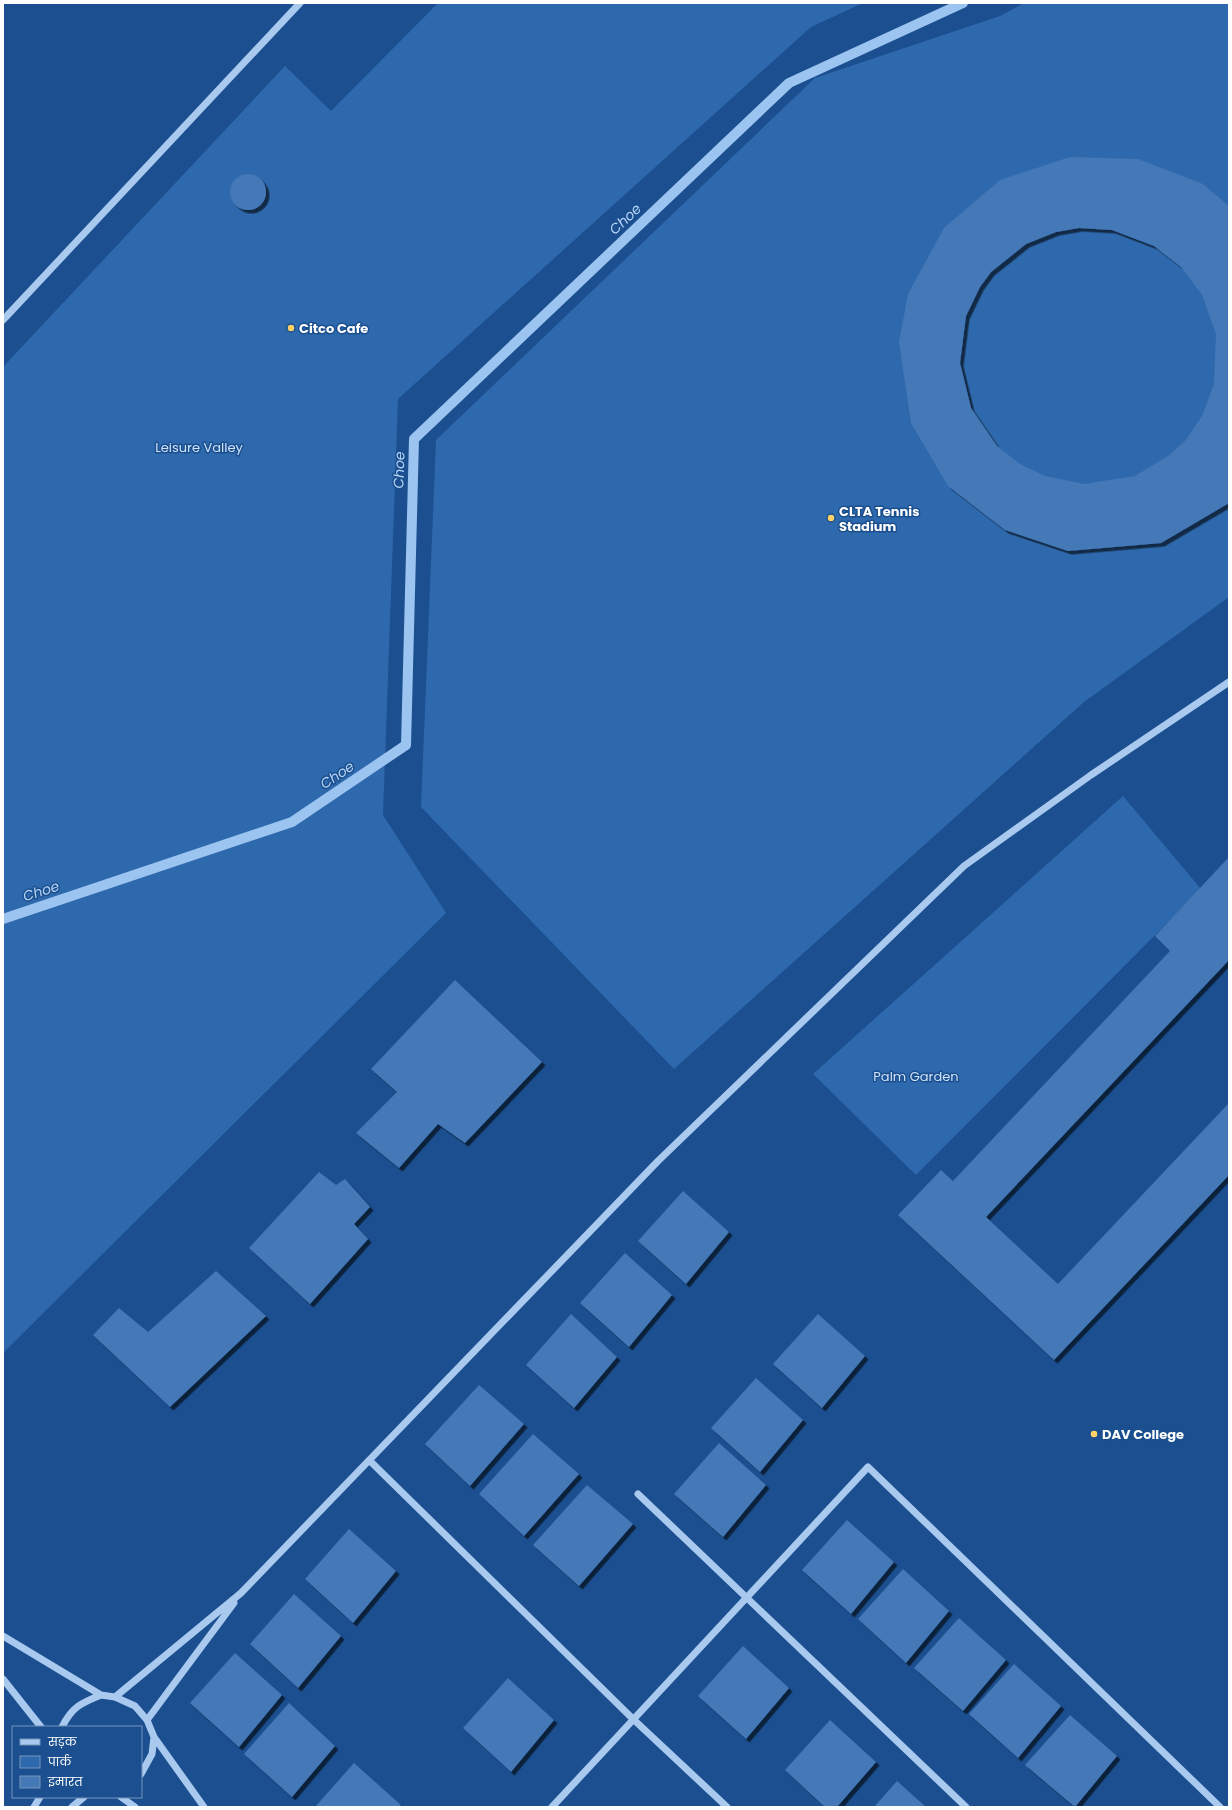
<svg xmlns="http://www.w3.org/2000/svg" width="1232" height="1810" viewBox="0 0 1232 1810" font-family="Poppins,'Noto Sans Devanagari',sans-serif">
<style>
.green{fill:#2e69ad}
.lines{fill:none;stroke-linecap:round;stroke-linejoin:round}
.stream{stroke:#9cc4f0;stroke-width:10}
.building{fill:#4478b7;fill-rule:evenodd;filter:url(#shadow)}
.minor{stroke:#a9c9ee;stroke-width:7}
.poi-dot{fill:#ffd166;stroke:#1b4f8f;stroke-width:1.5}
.labels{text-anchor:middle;stroke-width:3;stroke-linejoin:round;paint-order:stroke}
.poi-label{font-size:13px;font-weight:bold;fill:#fff;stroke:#1b4f8f;text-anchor:start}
.park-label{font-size:13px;fill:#cfe3fa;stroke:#1b4f8f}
.water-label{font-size:14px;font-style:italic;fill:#b5d3f5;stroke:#1b4f8f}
</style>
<defs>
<filter id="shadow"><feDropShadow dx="3.5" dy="3.5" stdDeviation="0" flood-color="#0009"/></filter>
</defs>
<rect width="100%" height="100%" fill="#1b4f8f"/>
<path class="green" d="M438,3H863L811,27L398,399L383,815L446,913L3,1353V367L285,66L331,111Z
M1024,3H1229V597L1084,702L674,1069L421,807L436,440L815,78L1000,16Z
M1123,796L1201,889L916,1175L813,1074Z"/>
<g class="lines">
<path class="stream" d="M3,919L292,822L406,745L414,439L789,83L963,3"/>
</g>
<path class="building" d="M1070,157L1138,159L1203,184L1229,206V503L1161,543L1068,551L1005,530L948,486L911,423L899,342L908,294L944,228L1000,180ZM1079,228L1112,230L1154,246L1181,267L1202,295L1216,334L1214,384L1202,416L1185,441L1168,456L1135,476L1084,484L1045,476L1020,464L997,446L971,408L960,363L966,316L980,287L991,272L1026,244L1056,232Z
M230 192a18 18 0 1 1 36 0a18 18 0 1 1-36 0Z
M1229,857V960L986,1217L1058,1284L1229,1103V1175L1054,1360L898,1215L941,1170L953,1181L1170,951L1155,936Z
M455,980L542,1062L465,1143L438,1124L399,1168L356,1133L397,1092L371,1069Z
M319,1172L336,1185L345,1179L370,1207L354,1224L368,1239L310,1304L249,1248Z
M683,1191L729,1232L686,1284L638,1241Z
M625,1253L672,1295L629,1347L580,1303Z
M216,1271L266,1316L170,1407L93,1335L119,1308L148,1332Z
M571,1314L617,1357L574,1408L526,1365Z
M818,1314L865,1356L822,1408L773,1364Z
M756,1378L803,1420L760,1472L711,1428Z
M479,1385L524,1424L470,1486L425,1444Z
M533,1434L579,1474L524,1536L479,1494Z
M719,1443L766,1485L723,1537L674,1494Z
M587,1485L633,1524L579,1586L533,1545Z
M847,1520L894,1562L851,1614L802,1570Z
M349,1529L396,1571L353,1623L305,1579Z
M903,1569L949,1611L906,1663L858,1619Z
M294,1594L341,1636L298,1688L250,1644Z
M959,1618L1006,1660L963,1711L914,1668Z
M743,1646L789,1688L746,1739L698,1696Z
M235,1653L282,1695L239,1747L190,1703Z
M1014,1664L1061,1706L1018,1758L969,1714Z
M508,1678L554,1720L511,1772L463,1728Z
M289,1703L335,1746L292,1797L244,1754Z
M1070,1715L1117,1756L1075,1807L1025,1765Z
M830,1720L876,1762L837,1807H825L785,1770Z
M354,1763L401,1805L399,1807H315Z
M897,1781L926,1807H874Z"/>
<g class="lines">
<path class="minor" d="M3,320L300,3
M370,1461L633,1719L727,1807
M638,1494L966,1807
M3,1636L101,1695L115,1697L135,1706L147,1720L154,1737L204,1807
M3,1679L41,1727
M115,1697L241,1593L658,1161L964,866L1091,775L1229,682
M147,1720L234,1603
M62,1727C72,1707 81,1703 101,1695
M141,1774L152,1754L154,1737
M121,1797L135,1807
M34,1807L40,1797
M72,1807L84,1797
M552,1807L868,1467L1220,1807"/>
</g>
<g class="poi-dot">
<circle cx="291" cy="328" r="4"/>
<circle cx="831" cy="518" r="4"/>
<circle cx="1094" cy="1434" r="4"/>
</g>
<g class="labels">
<g class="poi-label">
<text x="299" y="333">Citco Cafe</text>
<text x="839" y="516">CLTA Tennis<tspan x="839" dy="15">Stadium</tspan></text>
<text x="1102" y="1439">DAV College</text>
</g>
<g class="park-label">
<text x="199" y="452">Leisure Valley</text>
<text x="916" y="1081">Palm Garden</text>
</g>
<g class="water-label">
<text transform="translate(625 219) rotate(-43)" y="5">Choe</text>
<text transform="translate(399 470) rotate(-88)" y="5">Choe</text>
<text transform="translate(337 775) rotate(-34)" y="5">Choe</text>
<text transform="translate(41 891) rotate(-18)" y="5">Choe</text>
</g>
</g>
<rect width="1232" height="1810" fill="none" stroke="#ffffff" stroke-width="8"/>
<rect x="12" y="1726" width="130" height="72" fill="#1b4f8f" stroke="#7695bc"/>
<rect x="20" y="1739" width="20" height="6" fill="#a9c9ee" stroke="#7695bc"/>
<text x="48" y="1746" font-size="12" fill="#ffffff">सड़क</text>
<rect x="20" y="1756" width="20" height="12" fill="#2e69ad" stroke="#7695bc"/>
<text x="48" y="1766" font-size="12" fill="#ffffff">पार्क</text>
<rect x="20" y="1776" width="20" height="12" fill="#4478b7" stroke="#7695bc"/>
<text x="48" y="1786" font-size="12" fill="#ffffff">इमारत</text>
</svg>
